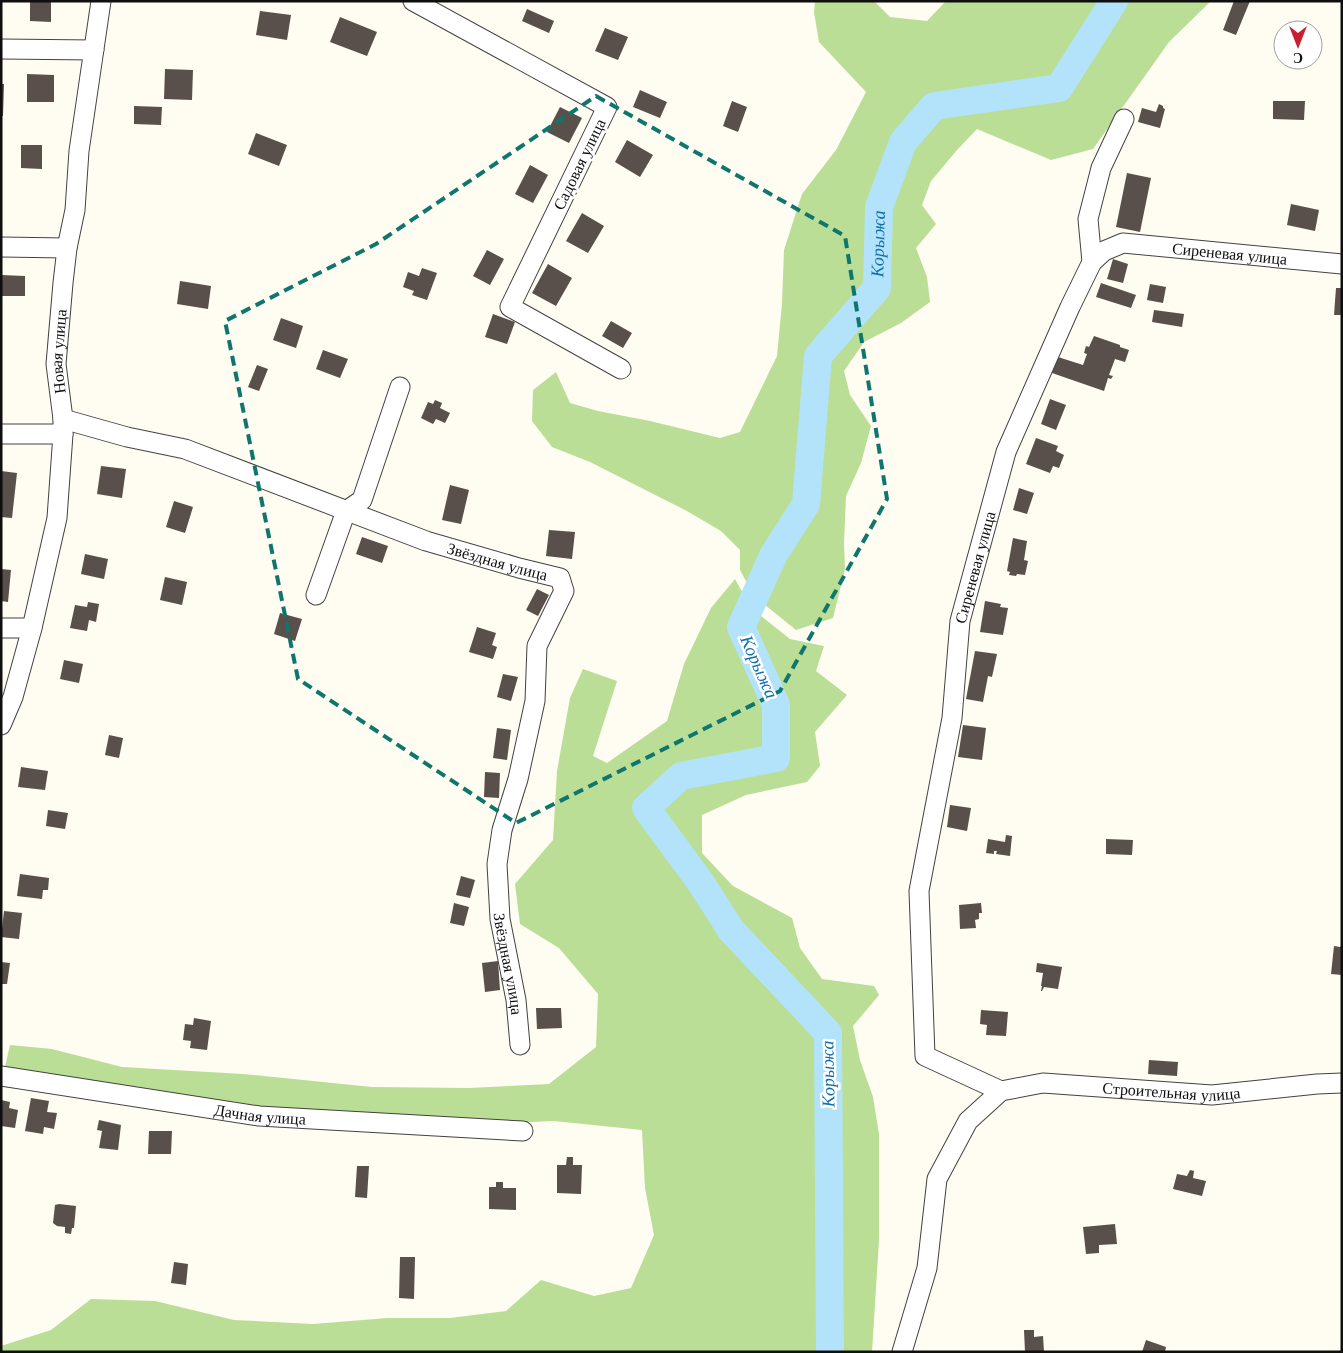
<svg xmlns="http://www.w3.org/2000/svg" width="1343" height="1353" viewBox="0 0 1343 1353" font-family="'Times New Roman',serif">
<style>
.forest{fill:#bade96}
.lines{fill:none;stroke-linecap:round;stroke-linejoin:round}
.river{stroke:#b2e3fa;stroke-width:28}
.building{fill:#594f4b}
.street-casing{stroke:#424242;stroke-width:21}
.street{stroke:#fff;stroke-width:19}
.marked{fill:none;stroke:#0f766e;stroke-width:4;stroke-dasharray:10 6;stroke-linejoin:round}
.labels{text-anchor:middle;stroke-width:5;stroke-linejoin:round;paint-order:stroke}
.street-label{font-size:16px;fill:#0f0f0f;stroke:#fff}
.water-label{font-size:18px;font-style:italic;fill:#106faa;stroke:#fff}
</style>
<rect width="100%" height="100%" fill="#fffcf1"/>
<path class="forest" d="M815,1H874L890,17L927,21L946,1H1211L1169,42L1093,149L1051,160L977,129L957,150L931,181L922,205L936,224L916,248L927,277L930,302L901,323L864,342L844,371L850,395L871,426L861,463L846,496L844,543L845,569L833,618L796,630L754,596L740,570V550L721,531L687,511L590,462L552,447L532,421L533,390L556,372L570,403L598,411L650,421L720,438L740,432L777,356L782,304L784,250L802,194L836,150L866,92L819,42L814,12Z
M735,579L751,608L790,639L824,646L816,671L847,695L815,732L820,766L807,782L746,795L702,815V853L733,886L792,918L800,948L822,979L874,986L879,995L853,1026L860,1060L873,1097L879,1134V1240L872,1352H1V1346L51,1330L91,1299L155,1301L234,1320L313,1324L388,1318H450L506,1311L541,1280L594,1296L631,1288L654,1235L645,1188L642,1130L554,1121L485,1124L327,1120L5,1067L10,1045L52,1049L122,1067L243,1074L372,1087L469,1088L549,1084L596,1047L598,994L559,948L520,924L515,884L553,840L557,771L570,698L583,669L617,681L593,756L607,763L667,721L684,664L711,608Z"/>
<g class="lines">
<path class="river" id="s1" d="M830,1352L828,1033L731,930L701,883L646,808L681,776L776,758V705L741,627L774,554L806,504L818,356L877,288L879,207L903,142L934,106L1059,88L1114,1"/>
</g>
<path class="building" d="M30,1H51V22L30,21Z
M1234,1H1250L1236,35L1223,30Z
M527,9L554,21L549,33L522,21Z
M260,11L291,15L287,40L256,35Z
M340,17L377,32L367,56L330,42Z
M605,28L628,37L618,60L595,51Z
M165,69L193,70L192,100L164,99Z
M27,74L54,75V102H27Z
M1,84H4L3,116H1Z
M640,90L667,102L660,118L633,107Z
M732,101L747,107L738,132L723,126Z
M1273,101H1305L1304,120L1273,119Z
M1159,104L1163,106V108L1165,109L1160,128L1138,122L1142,108L1156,112Z
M134,106L162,107L161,125L134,124Z
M560,107L582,118L569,143L547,132Z
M256,133L287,145L279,166L248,154Z
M627,140L653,155L640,177L615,162Z
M21,145H42V169L21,168Z
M530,165L548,175L533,203L515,194Z
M1127,173L1151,178L1140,232L1116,227Z
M1291,204L1319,210L1315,231L1287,225Z
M582,213L604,226L588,253L566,241Z
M487,250L504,259L490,285L473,276Z
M1113,259L1128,264L1123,283L1107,279Z
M548,264L572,278L556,306L532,293Z
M422,268L437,273L427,300L412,295L414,291L403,287L408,272L419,276Z
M1,275L25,276V296H1Z
M180,281L211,286L208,309L177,304Z
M1101,283L1136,295L1131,308L1096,297Z
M1150,284L1166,287L1163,303L1147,300Z
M1336,288H1342V315H1334Z
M1154,310L1184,314L1182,327L1152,322Z
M493,314L515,322L507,344L485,337Z
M281,318L303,326L296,348L273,340Z
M611,321L632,333L623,348L602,336Z
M1094,336L1120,345V347L1129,350L1125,362L1115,359L1109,375L1113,376L1111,379L1108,378L1104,391L1052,373L1058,357L1083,365L1087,354L1084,353L1086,346L1089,347Z
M323,350L348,359L340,378L316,369Z
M257,365L268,369L259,391L248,387Z
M1050,399L1066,405L1056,430L1041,424Z
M435,400L442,403L440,408L450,413L445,423L436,419L433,424L421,418L428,402L433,404Z
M1036,438L1058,446L1056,451L1064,455L1059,468L1053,466L1050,473L1026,464Z
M101,466L126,469L122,498L97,494Z
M1,471L17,473L12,518L1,517Z
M450,485L469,490L461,524L442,520Z
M1019,488L1034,493L1027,514L1013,510Z
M174,501L193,507L185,533L166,527Z
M549,530L575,532L572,559L546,556Z
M362,537L388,546L382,563L356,554Z
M1013,538L1027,541L1024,560L1028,561L1025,575L1017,574L1016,576L1009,575L1010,572L1007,571Z
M85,554L108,559L104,579L81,574Z
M1,569L11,570L8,602L1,601Z
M165,577L187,582L182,605L160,600Z
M537,589L549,595L538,616L526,610Z
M985,601L1001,604L1000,607L1008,608L1003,635L980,632Z
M88,602L99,604L96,622L89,620L87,631L70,628L75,605L87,607Z
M280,613L302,619L295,641L274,634Z
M477,627L496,633L492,645L497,647L493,659L469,652Z
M975,651L997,654L992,677L988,676L983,702L966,699Z
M64,660L83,664L79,683L60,679Z
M503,674L518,677L511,701L497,697Z
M963,725L986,728L982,760L958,757Z
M497,728L511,730L507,760L493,758Z
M109,735L123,738L119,758L105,755Z
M21,767L48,771L45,790L18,787Z
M485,772L500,773L499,798L484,797Z
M950,805L971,808L967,831L947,827Z
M48,810L68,813L65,829L46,826Z
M1006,835L1012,836L1010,856L996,854L997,851H994V854L986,853L988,839L1005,842Z
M1106,839L1133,840L1132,855L1106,854Z
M20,874L49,878L48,890H43L42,899L17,896Z
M461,876L475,880L470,898L456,895Z
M454,903L469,907L464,926L450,923Z
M981,903L982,913H979V919L975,920L976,928L960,929L959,905Z
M4,911L22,913L19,939L1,937Z
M1342,945V975L1331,974L1334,946L1340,947Z
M498,961L500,990L485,992L482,963Z
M1,962L10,963L7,984H1Z
M1037,963L1062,967L1058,989L1044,987L1042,991H1041L1042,986H1041L1043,973L1036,972Z
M536,1008H561L562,1028L537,1029Z
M981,1010L1008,1012L1006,1036L986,1035L987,1025L980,1024Z
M194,1018L211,1021L207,1050L190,1048L191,1041L183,1040L185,1024L193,1025Z
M1149,1060L1178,1062L1177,1076L1148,1074Z
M31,1098L49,1101L47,1112L57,1113L54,1129L44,1127L43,1134L25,1131Z
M1,1100L10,1102L9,1108L18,1110L15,1128L1,1126Z
M99,1120L121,1125L118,1150L99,1148L102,1131L97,1130Z
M149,1131H172L171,1154H148Z
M567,1157H573V1165H582L581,1194L557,1193V1165H566Z
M357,1166H369L367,1198L355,1197Z
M1190,1170L1194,1171L1193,1178L1206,1181L1202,1196L1173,1189L1177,1174L1187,1176Z
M496,1182H503V1188H516V1210L489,1209V1187H496Z
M59,1204L76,1206L74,1228H72L71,1234L65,1233V1227L57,1226L53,1223L55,1205Z
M1115,1224L1117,1244L1099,1245V1253L1086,1254L1083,1227Z
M400,1257H415L414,1299L399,1298Z
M174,1262L188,1264L186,1285L171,1283Z
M1024,1330H1034V1337L1043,1336L1044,1352H1025Z
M1146,1340L1166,1347L1165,1352H1142Z"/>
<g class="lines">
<g class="street-casing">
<g id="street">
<path d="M413,1L607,107L510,307L621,369"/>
<path d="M1,49L94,50"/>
<path d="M1,247L67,248"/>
<path d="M1092,262L1088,219L1101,168L1124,119"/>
<path id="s2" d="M63,419L127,437L185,449L426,541L519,568L560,578L564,591L537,646L535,701L518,779L502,830L497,864L500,919L516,1000L520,1045"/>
<path d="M1,434H63"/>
<path d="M316,595L346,511L362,500L400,387"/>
<path d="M1,628H32"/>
<path id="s3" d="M1,725L13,697L32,628L57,518L63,434V419L56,364L63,283L67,248L75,210L79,151L101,1"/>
<path id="s4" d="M1,1076L259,1116L523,1131"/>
<path id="s5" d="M1001,1091L925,1056L919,891L952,718L960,621L1006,452L1070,307L1092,262L1104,251L1123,243L1342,264"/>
<path id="s6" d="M902,1352L927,1268L937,1179L968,1121L1001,1091L1043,1083L1212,1095L1317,1084L1342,1083"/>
</g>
</g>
<use href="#street" class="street"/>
</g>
<path class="marked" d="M596,96L845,236L887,499L780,691L516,823L298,679L225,321L376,244Z"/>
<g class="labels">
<g class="street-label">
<text transform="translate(579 164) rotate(-64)" y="6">Садовая улица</text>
<text dy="6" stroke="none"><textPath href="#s5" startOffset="1050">Сиреневая улица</textPath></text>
<text dy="6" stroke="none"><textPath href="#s3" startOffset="382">Новая улица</textPath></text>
<text dy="6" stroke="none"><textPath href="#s2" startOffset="458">Звёздная улица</textPath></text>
<text dy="6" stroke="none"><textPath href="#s5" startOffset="578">Сиреневая улица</textPath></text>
<text dy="6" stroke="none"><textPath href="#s2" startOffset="921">Звёздная улица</textPath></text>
<text dy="6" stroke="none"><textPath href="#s6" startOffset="459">Строительная улица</textPath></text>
<text dy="6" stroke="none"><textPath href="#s4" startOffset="262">Дачная улица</textPath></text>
</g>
<g class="water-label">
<text dy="6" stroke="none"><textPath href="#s1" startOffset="1314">Корыжа</textPath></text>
<text transform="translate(759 667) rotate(66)" y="6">Корыжа</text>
<text transform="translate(828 1074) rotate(-91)" y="6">Корыжа</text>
</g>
</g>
<rect width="1343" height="1353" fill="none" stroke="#0f0f0f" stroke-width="5"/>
<g transform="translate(1298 45) rotate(180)"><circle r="24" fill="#ffffff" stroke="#9f9f9f"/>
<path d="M0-4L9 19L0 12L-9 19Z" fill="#c81e2f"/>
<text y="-8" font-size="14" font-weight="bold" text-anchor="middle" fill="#0f0f0f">С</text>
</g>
</svg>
